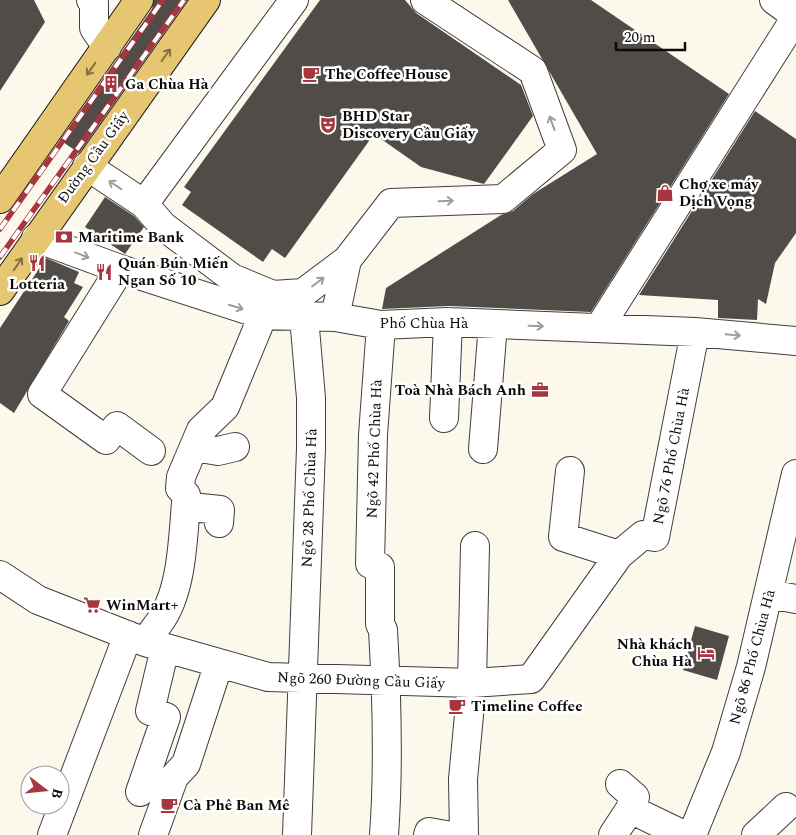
<svg xmlns="http://www.w3.org/2000/svg" width="796" height="835" viewBox="0 0 796 835" font-family="Spectral,serif">
<style>
.building{fill:#524c49}
.lines{fill:none;stroke-linecap:round;stroke-linejoin:round}
.minor-casing{stroke:#3e3e3e;stroke-width:30}
.major-casing{stroke:#1c1c1c;stroke-width:30}
.minor{stroke:#fff;stroke-width:28}
.major{stroke:#e6c671;stroke-width:28}
.rail-casing{stroke:#a7363e;stroke-width:5.5}
.rail{stroke:#fff;stroke-width:4;stroke-dasharray:11;stroke-linecap:butt}
.oneway{stroke:#837243}
.oneway2{stroke:#9d9d9d}
.labels{text-anchor:middle;stroke-width:5;stroke-linejoin:round;paint-order:stroke}
.poi-label{font-size:15px;font-weight:bold;fill:#0b0b0b;stroke:#fff;text-anchor:start}
.street-label{font-size:15px;fill:#0b0b0b;stroke:#fff}
</style>
<rect width="100%" height="100%" fill="#fcf8eb"/>
<path class="building" d="M0,0H34L45,22L0,91Z
M154,0H187L79,153L60,140L152,9Z
M320,0H405L416,13L521,85L533,116L484,184L421,167L374,134L285,258L272,249L263,262L182,205L191,192L184,187Z
M508,0H591L729,94L591,312L449,306L382,309L386,288L501,215L513,211L533,194L597,154Z
M755,111L796,139V233L775,263L766,304L758,299L757,320L718,318V300L639,295Z
M105,197L134,216L144,227L125,254L85,227Z
M46,258L79,272L74,283L83,287L64,317L69,321L14,413L0,403V328Z
M695,626L729,636L717,680L683,670Z"/>
<g class="lines">
<g class="minor-casing">
<path id="minor" d="M91,0L94,3V28L107,47
M774,0L796,16
M87,166L144,204L163,226L232,278L273,295L303,293L347,260L391,203L503,199L562,150L533,71L425,0
M144,204L294,0
M36,238L120,269L263,315L335,317L381,325L448,322L695,332L796,341
M120,269L42,394L106,440L117,426L151,451
M335,317L347,260
M381,325L373,435L370,564L380,567V624L383,630C387,698 389,767 384,835
M599,328L796,17
M444,418L448,322
M194,447L218,451L235,447
M483,449L493,324
M570,471L563,537L619,555
M186,503L191,507L220,510L219,523
M0,575L38,600L145,642L268,677L472,683L531,679L619,555L643,535L655,537L695,332
M768,594L796,599
M145,642C151,633 158,625 163,617C182,587 183,537 186,503V495L180,488L181,477L201,430L225,407L263,315
M620,784L635,797L630,809L684,835
M140,792L166,717L150,711L165,648
M52,835L128,635
M153,835L174,777L186,764L219,663
M297,835L311,448V398L304,317
M428,835L429,832L446,835
M464,835L463,779L472,683L475,546
M613,835L630,809
M692,835L726,752L751,667L796,474
M756,835L786,807"/>
</g>
<g class="major-casing">
<path id="major" d="M0,199L139,0
M0,291L206,0"/>
</g>
<use href="#minor" class="minor"/>
<use href="#major" class="major"/>
<g class="rail-casing">
<path id="rail" d="M0,229L163,0
M0,257L184,0"/>
</g>
<use href="#rail" class="rail"/>
</g>
<defs><path id="oneway-shaft" d="M-6 0H5M1.5-3L5.5 0L1.5 3" fill="none" stroke-width="1.6" stroke-linecap="round" stroke-linejoin="round" transform="scale(1.25)"/></defs>
<g class="oneway">
<use href="#oneway-shaft" transform="translate(166 55) rotate(-54)"/>
<use href="#oneway-shaft" transform="translate(91 69) rotate(125)"/>
<use href="#oneway-shaft" transform="translate(18 264) rotate(-56)"/>
</g>
<g class="oneway2">
<use href="#oneway-shaft" transform="translate(552 123) rotate(-110)"/>
<use href="#oneway-shaft" transform="translate(115 185) rotate(-146)"/>
<use href="#oneway-shaft" transform="translate(446 201) rotate(-2)"/>
<use href="#oneway-shaft" transform="translate(82 255) rotate(21)"/>
<use href="#oneway-shaft" transform="translate(318 282) rotate(-37)"/>
<use href="#oneway-shaft" transform="translate(236 307) rotate(17)"/>
<use href="#oneway-shaft" transform="translate(536 326) rotate(2)"/>
<use href="#oneway-shaft" transform="translate(733 335) rotate(5)"/>
</g>
<defs>
<g id="cafe-bare" transform="scale(1.35)"><path d="M-5.5-4.5H6V0H3Q3 3.5 0 3.5H-2.5Q-5.5 3.5-5.5 0ZM3-3.2v2h1.7v-2ZM-6 4.5H4V6H-6Z" fill="#a7363e" stroke="#fff" stroke-width="2.5" paint-order="stroke"/></g>
<g id="building-bare" transform="scale(1.35)"><path d="M-4-6H4V6H1V3H-1V6H-4ZM-2.5-4.3h1.7v1.8h-1.7ZM.8-4.3h1.7v1.8H.8ZM-2.5-1h1.7V.8h-1.7ZM.8-1h1.7V.8H.8Z" fill="#a7363e" stroke="#fff" stroke-width="2.5" paint-order="stroke"/></g>
<g id="theatre-bare" transform="scale(1.35)"><path d="M-5-5.5Q0-4 5-5.5V0Q5 5 0 6Q-5 5-5 0ZM-3.3-2.5H-1v1.5H-3.3ZM1-2.5H3.3v1.5H1ZM-2.8 1Q0 5.5 2.8 1Z" fill="#a7363e" stroke="#fff" stroke-width="2.5" paint-order="stroke"/></g>
<g id="shop-bare" transform="scale(1.35)"><path d="M-5-2.5h2.3a2.7 3.5 0 0 1 5.4 0H5L5.5 6h-11ZM-1.5-2.5h3a1.5 2.3 0 0 0-3 0Z" fill="#a7363e" stroke="#fff" stroke-width="2.5" paint-order="stroke"/></g>
<g id="bank-bare" transform="scale(1.35)"><path d="M-6-4H6V4H-6ZM0-2.3a2.3 2.3 0 1 0 0 4.6a2.3 2.3 0 1 0 0-4.6Z" fill="#a7363e" stroke="#fff" stroke-width="2.5" paint-order="stroke"/></g>
<g id="restaurant-bare" transform="scale(1.35)"><path d="M-5-6h1v4h1v-4h1v4h1v-4h1v5L-1.5 .5V6h-2V.5L-5-1ZM5-6V6H3V1.5H1.5Q1.5-4 5-6Z" fill="#a7363e" stroke="#fff" stroke-width="2.5" paint-order="stroke"/></g>
<g id="office-bare" transform="scale(1.35)"><path d="M-6-3h4V-5.5h4V-3h4V5H-6ZM-1-4.5V-3h2v-1.5ZM-6 0V1H6V0Z" fill="#a7363e" stroke="#fff" stroke-width="2.5" paint-order="stroke"/></g>
<g id="supermarket-bare" transform="scale(1.35)"><path d="M-6-5.5h2.5l.6 2H6L4.5 2H-2.5L-4.4-4H-6ZM-1.5 3.2a1.3 1.3 0 1 0 .1 0ZM3 3.2a1.3 1.3 0 1 0 .1 0Z" fill="#a7363e" stroke="#fff" stroke-width="2.5" paint-order="stroke"/></g>
<g id="hotel-bare" transform="scale(1.35)"><path d="M-6-4.5h1.5V1H6V5H4.5V3h-9V5H-6ZM-4 0a1.8 1.8 0 1 1 3.6 0ZM.5 0V-2.5h3Q6-2.5 6 0Z" fill="#a7363e" stroke="#fff" stroke-width="2.5" paint-order="stroke"/></g>
</defs>
<g fill-rule="evenodd">
<use href="#cafe-bare" x="311" y="74"/>
<use href="#building-bare" x="111" y="84"/>
<use href="#theatre-bare" x="328" y="125"/>
<use href="#shop-bare" x="665" y="193"/>
<use href="#bank-bare" x="64" y="237"/>
<use href="#restaurant-bare" x="37" y="263"/>
<use href="#restaurant-bare" x="104" y="272"/>
<use href="#office-bare" x="540" y="390"/>
<use href="#supermarket-bare" x="92" y="605"/>
<use href="#hotel-bare" x="706" y="653"/>
<use href="#cafe-bare" x="457" y="706"/>
<use href="#cafe-bare" x="169" y="805"/>
</g>
<g class="labels">
<g class="poi-label">
<text x="325" y="79">The Coffee House</text>
<text x="125" y="89">Ga Chùa Hà</text>
<text x="342" y="121">BHD Star<tspan x="342" dy="17">Discovery Cầu Giấy</tspan></text>
<text x="679" y="189">Chợ xe máy<tspan x="679" dy="17">Dịch Vọng</tspan></text>
<text x="78" y="242">Maritime Bank</text>
<text x="118" y="268">Quán Bún Miến<tspan x="118" dy="17">Ngan Số 10</tspan></text>
<text x="37" y="289" text-anchor="middle">Lotteria</text>
<text x="526" y="395" text-anchor="end">Toà Nhà Bách Anh</text>
<text x="106" y="610">WinMart+</text>
<text x="692" y="649" text-anchor="end">Nhà khách<tspan x="692" dy="17">Chùa Hà</tspan></text>
<text x="471" y="711">Timeline Coffee</text>
<text x="183" y="810">Cà Phê Ban Mê</text>
</g>
<g class="street-label">
<text transform="translate(93 157) rotate(-54)" y="5">Đường Cầu Giấy</text>
<text x="424" y="328">Phố Chùa Hà</text>
<text transform="translate(374 449) rotate(-88)" y="5">Ngõ 42 Phố Chùa Hà</text>
<text transform="translate(671 456) rotate(-79)" y="5">Ngõ 76 Phố Chùa Hà</text>
<text transform="translate(309 498) rotate(-88)" y="5">Ngõ 28 Phố Chùa Hà</text>
<text transform="translate(752 657) rotate(-75)" y="5">Ngõ 86 Phố Chùa Hà</text>
<text transform="translate(361 680) rotate(2)" y="5">Ngõ 260 Đường Cầu Giấy</text>
</g>
</g>
<g transform="translate(45 790) rotate(106)"><circle r="24" fill="#ffffff" stroke="#9d9d9d"/>
<path d="M0-4L9 19L0 12L-9 19Z" fill="#a7363e"/>
<text y="-8" font-size="14" font-weight="bold" text-anchor="middle" fill="#0b0b0b">B</text>
</g>
<path d="M616 42v8h69v-8" fill="none" stroke="#0b0b0b" stroke-width="2.5"/>
<text x="624" y="42" font-size="15" fill="#0b0b0b" stroke="#ffffff" stroke-width="4" paint-order="stroke">20 m</text>
</svg>
